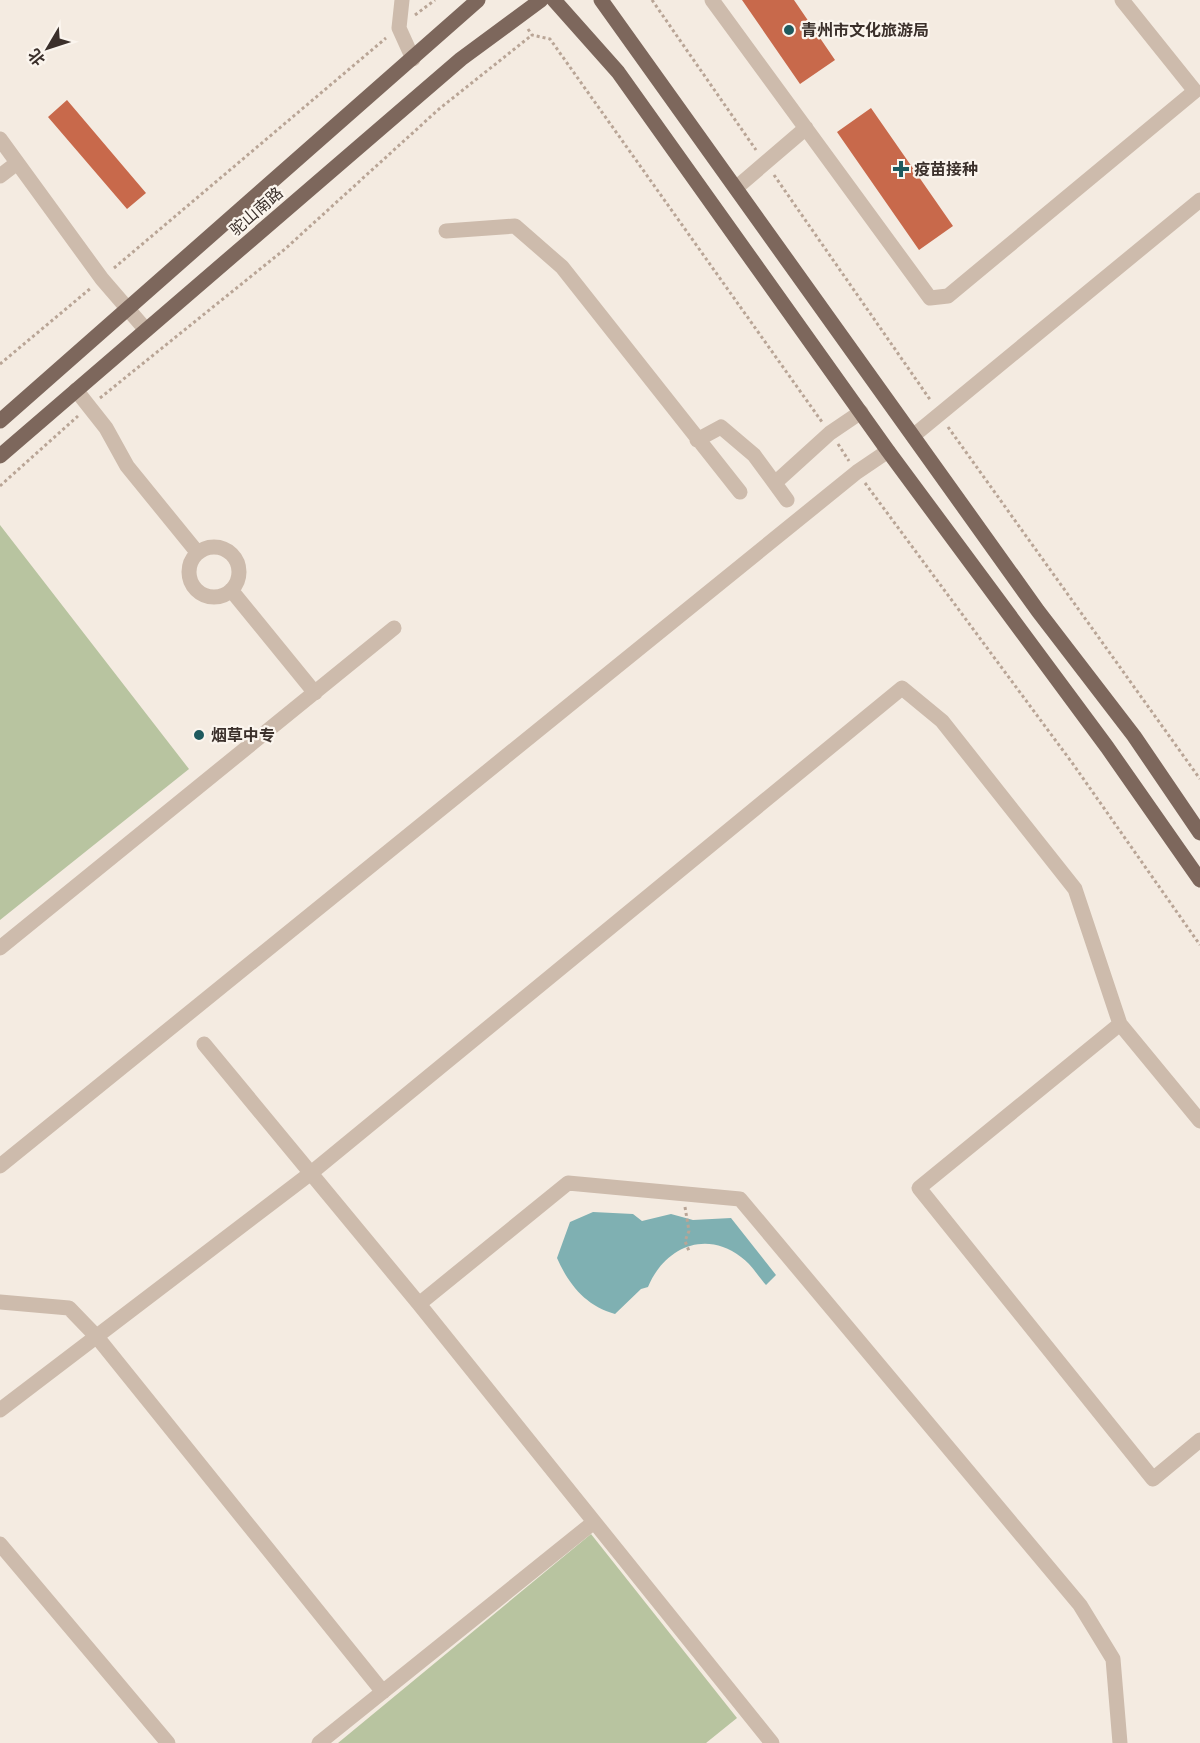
<svg xmlns="http://www.w3.org/2000/svg" width="1200" height="1743" viewBox="0 0 1200 1743" font-family="'Noto Sans','Noto Sans SC',sans-serif">
<style>
.green{fill:#b8c4a0}
.water{fill:#7fb0b2}
.building{fill:#c8694b}
.lines{fill:none;stroke-linecap:round;stroke-linejoin:round}
.path{stroke:#b9a596;stroke-width:3;stroke-dasharray:3 3;stroke-linecap:butt}
.minor{stroke:#cdbbac;stroke-width:15}
.major{stroke:#7d675c;stroke-width:15}
.poi-dot{fill:#1f5a5e;stroke:#fbf5ee;stroke-width:2}
.labels{text-anchor:middle;stroke-width:4.5;stroke-linejoin:round;paint-order:stroke}
.poi-label{font-size:16px;font-weight:bold;fill:#3b302b;stroke:#fbf5ee;text-anchor:start}
.street-label{font-size:16px;fill:#3b302b;stroke:#fbf5ee}
</style>
<rect width="100%" height="100%" fill="#f4ebe1"/>
<path class="green" d="M0,525L189,769L0,920Z
M591,1534L737,1718L706,1743H338Z"/>
<path class="water" d="M593,1212L633,1214L642,1221L671,1214L693,1220L731,1218L776,1275L766,1285C758,1276 751,1264 741,1257C705,1229 664,1248 648,1287L641,1289L615,1314C586,1306 569,1285 557,1258L570,1222Z"/>
<path class="building" d="M742,0H794L835,60L800,84Z
M67,100L146,193L127,209L48,117Z
M871,108L953,226L919,250L837,132Z"/>
<g class="lines">
<path class="path" d="M652,0L756,150
M415,15L435,0
M528,29L532,35L550,39L822,422
M774,175L931,401
M114,268L386,38
M0,364L91,288
M100,398L285,249L439,109L532,35
M948,427L1200,779
M838,444L849,461
M865,483L1073,764L1200,945
M0,486L78,416
M685,1207L689,1231L685,1241L689,1251"/>
<path class="minor" d="M402,0L399,28L413,59
M712,0L930,298L948,296L1195,91L1122,0
M0,139L102,279L146,330
M0,176L17,163
M736,188L806,128
M446,231L515,226L562,267L740,492
M76,390L106,428L127,466L197,552
M913,436L1200,200
M697,440L721,427L754,455L787,500
M776,482L830,433L861,412
M189 572a25 25 0 1 1 50 0a25 25 0 1 1-50 0Z
M231,590L315,693
M0,948L394,628
M1120,1024L919,1188L1153,1479L1200,1440
M204,1044L419,1304L772,1743
M0,1166L857,472L888,451
M0,1302L69,1308L97,1337L383,1692
M419,1304L568,1183L740,1199L1080,1605L1113,1659L1120,1743
M0,1410L311,1173L902,688L942,721L1075,889L1120,1024L1200,1121
M0,1544L168,1743
M319,1743L594,1522"/>
<path class="major" d="M554,0L618,72L888,451L1107,747L1200,880
M601,0L1038,611L1134,736L1200,833
M0,421L478,0
M0,456L461,59L541,0"/>
</g>
<g class="poi-dot">
<circle cx="789" cy="30" r="6"/>
<path d="M898 160h6v6h6v6h-6v6h-6v-6h-6v-6h6z"/>
<circle cx="199" cy="735" r="6"/>
</g>
<g class="labels">
<g class="poi-label">
<text x="801" y="36">青州市文化旅游局</text>
<text x="914" y="175">疫苗接种</text>
<text x="211" y="741">烟草中专</text>
</g>
<g class="street-label">
<text transform="translate(256 211) rotate(-41)" y="6">驼山南路</text>
</g>
</g>
<g transform="translate(48 48) rotate(231)" stroke="#fbf5ee" stroke-width="4.5" paint-order="stroke">
<path d="M0-4.5L10 22L0 15L-10 22Z" fill="#3b302b"/>
<text y="-9" font-size="16" font-weight="bold" text-anchor="middle" fill="#3b302b">北</text>
</g>
</svg>
